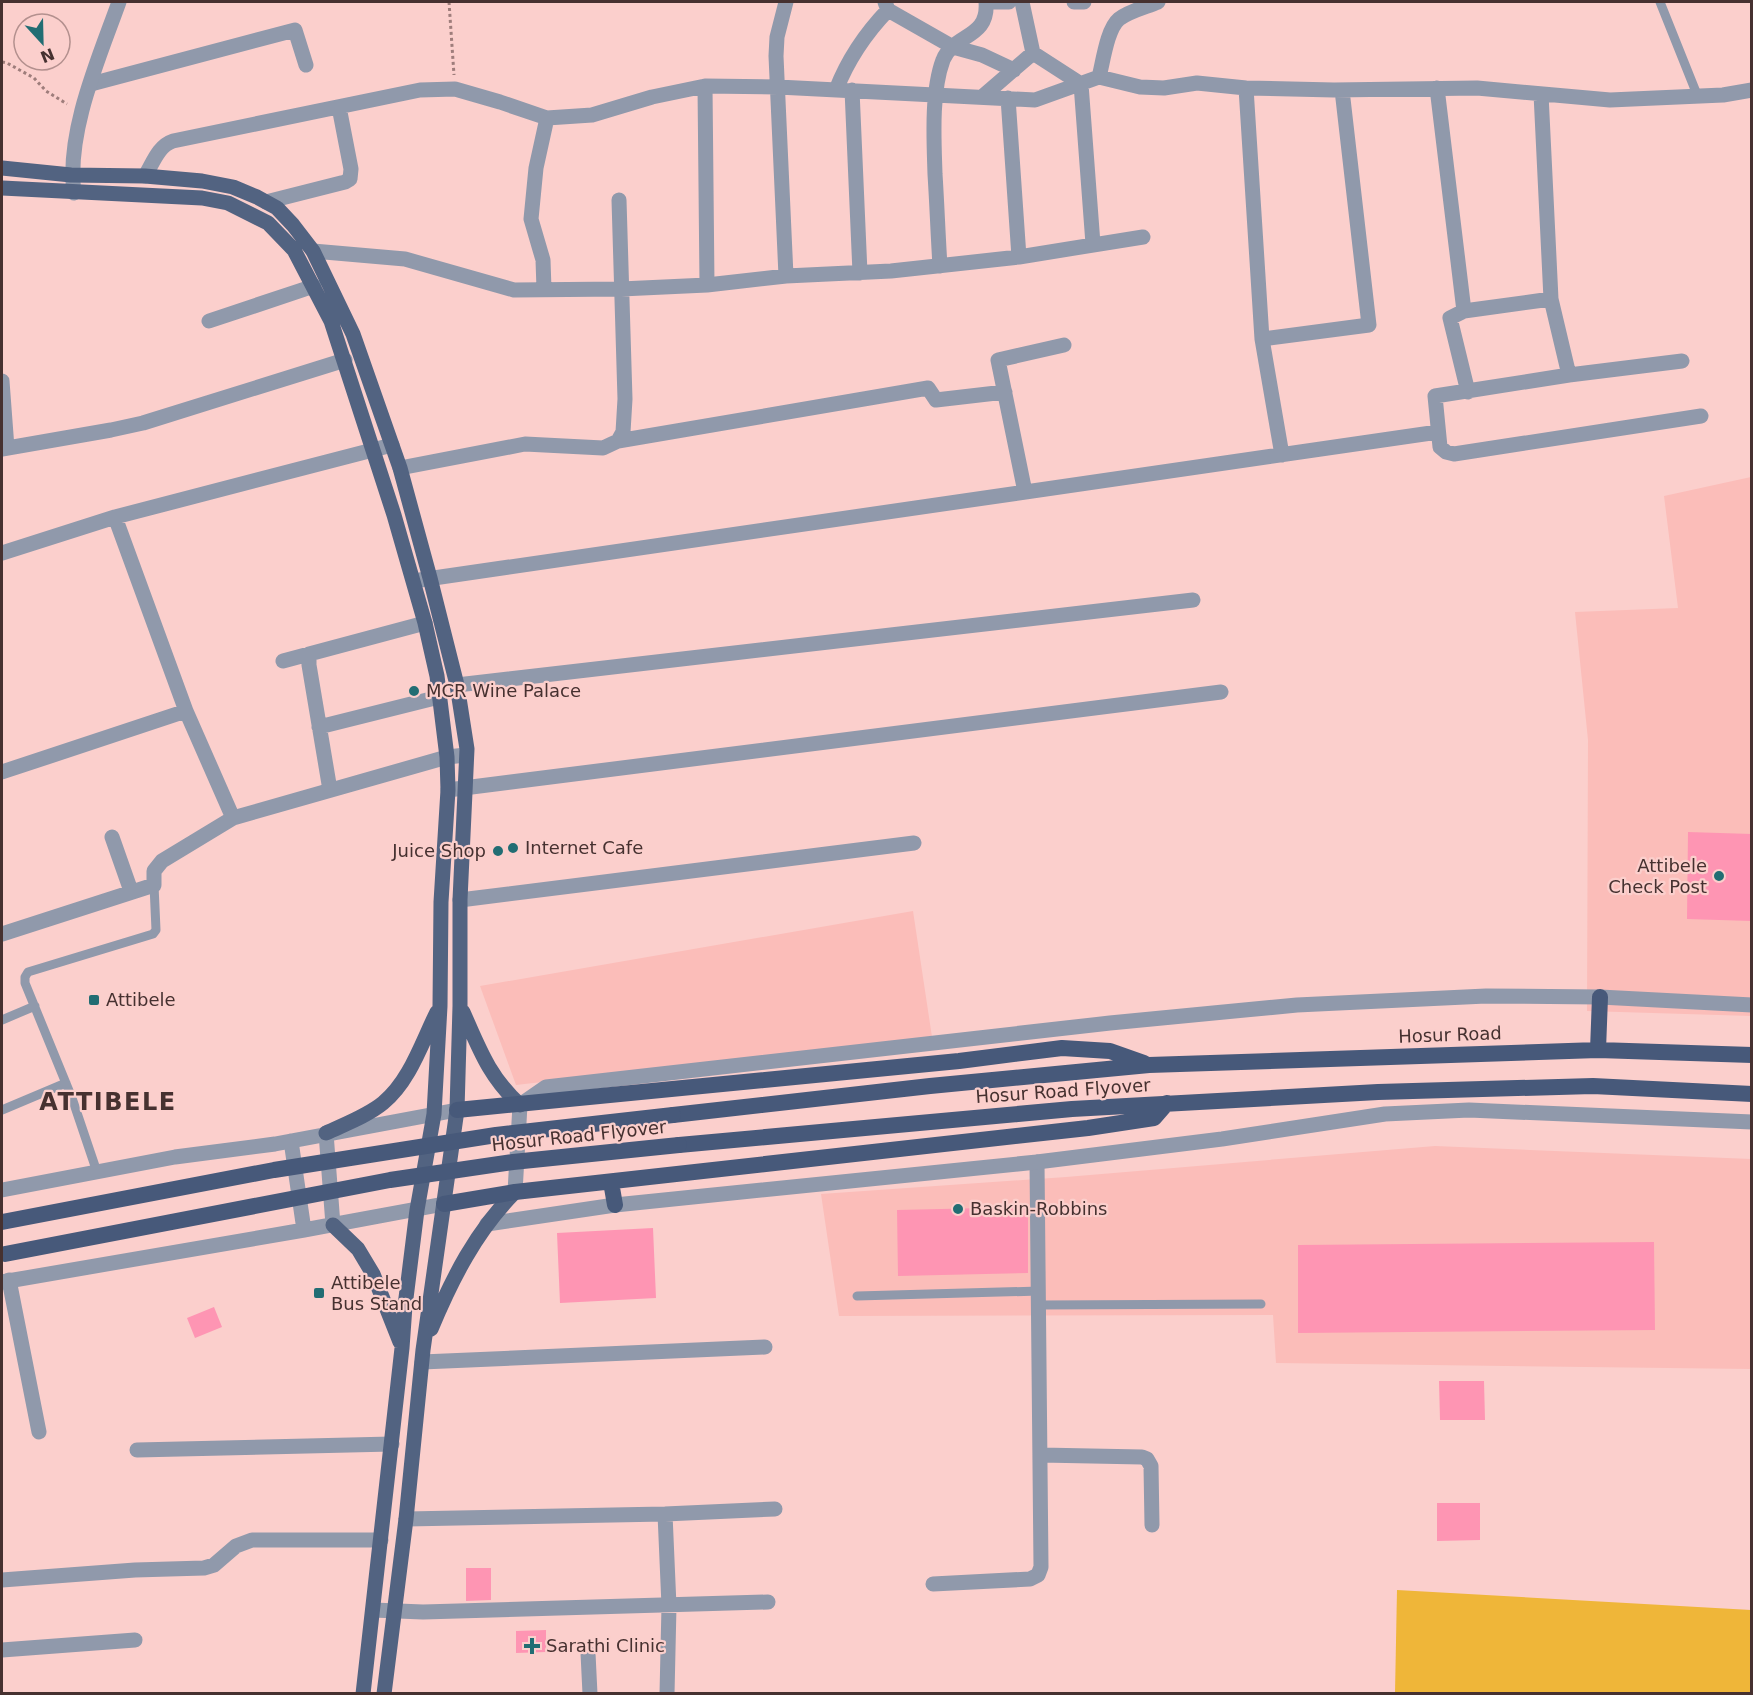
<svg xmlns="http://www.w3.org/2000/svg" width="1753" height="1695" viewBox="0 0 1753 1695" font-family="'DejaVu Sans',sans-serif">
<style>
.built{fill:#fbbdb9}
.green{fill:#efb639}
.building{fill:#fe95b3}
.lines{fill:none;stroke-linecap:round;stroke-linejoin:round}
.path{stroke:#9e7d7b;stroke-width:3;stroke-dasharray:3 3;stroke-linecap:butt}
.service{stroke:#9099ab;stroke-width:9}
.minor{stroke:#9099ab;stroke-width:15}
.tertiary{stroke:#9099ab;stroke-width:15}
.primary{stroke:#526381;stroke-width:15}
.trunk{stroke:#47597a;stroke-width:16}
.trunk-bridge{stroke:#47597a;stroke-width:16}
.poi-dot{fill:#226d73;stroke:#fbcfcc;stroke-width:2}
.labels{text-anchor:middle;stroke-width:4.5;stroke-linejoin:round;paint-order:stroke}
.poi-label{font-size:18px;fill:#463130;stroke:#fbcfcc;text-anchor:start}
.street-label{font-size:18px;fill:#463130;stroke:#fbcfcc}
.district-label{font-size:24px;font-weight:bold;letter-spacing:1.5px;fill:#463130;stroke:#fbcfcc}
</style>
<rect width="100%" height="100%" fill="#fbcfcc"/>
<path class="built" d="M1751,477V1016L1587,1011L1588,740L1575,612L1678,608L1664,496Z
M913,911L932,1037L516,1085L480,986Z
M1435,1146L1751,1159V1369L1276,1363L1273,1315L839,1316L821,1194L1066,1177Z"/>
<path class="green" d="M1397,1590L1751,1610V1693H1395Z"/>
<path class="building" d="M1688,832L1752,834V921L1687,919Z
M1028,1207V1273L898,1276L897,1210Z
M653,1228L656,1298L560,1303L557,1233Z
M1654,1242L1655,1330L1298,1333V1245Z
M214,1307L222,1327L195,1338L187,1318Z
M1439,1381H1484L1485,1420H1440Z
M1437,1503H1480V1540L1437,1541Z
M466,1568H491V1600L466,1601Z
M546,1630V1652L516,1653V1631Z"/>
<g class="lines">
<path class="path" d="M449,2L454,75
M2,62L7,63L34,78L46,91L67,104"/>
<path class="service" d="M1660,2L1698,97
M2,1020L35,1006
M2,1110L66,1083
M97,1172L72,1098L25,983V977L28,972L153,934L156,930L154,885
M857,1296L1039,1291
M1039,1305L1261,1304"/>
<path class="minor" d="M786,2L777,37L776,56L786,276
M885,2L888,10L895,14L953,47L982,55L1014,70
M996,2H1009
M1022,2L1033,53L1081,84L1093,244
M1074,2H1084
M1099,77C1103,62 1107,29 1119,19C1129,11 1146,7 1158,2
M91,84L295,30L306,65
M705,86L707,285
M1246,88L1262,339L1369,325L1342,90
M1437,88L1464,311
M836,90C848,59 865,34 888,10
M852,90L860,273
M1541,94L1551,299L1569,375
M982,97L1033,53
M1008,98L1019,257
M145,176C153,163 158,146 173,141L420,90L455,89L500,102L547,118L592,115L652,97L705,86L778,87L1035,100L1099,77L1140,87L1164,88L1197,83L1246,88L1334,90L1477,88L1610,100L1723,95L1752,90
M266,202L345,182L350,179L351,169L339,107
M313,251L405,259L514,290L621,289L707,285L786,276L891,271L1019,257L1143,237
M940,266C938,235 937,205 935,174C934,141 931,92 943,60C954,33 989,39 986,2
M544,289L543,260L531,219L536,168L547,118
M209,321L314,286
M1262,339L1282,455
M1682,361L1569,375L1435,396L1440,447L1446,452L1454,454L1701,416
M2,381L7,448
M1468,392L1450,318L1464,311L1551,299
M618,441L928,388L936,400L1005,392
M2,449L111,430L143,423L345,360
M400,468L525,444L603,448L618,441L623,432L625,399L619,200
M1025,492L998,360L1064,345
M115,517L186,711L233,818
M2,553L115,517L392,445
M420,580L1438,432
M309,654V665L330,790
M283,661L425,623
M457,685L1193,600
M319,727L439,697
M2,772L186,711
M448,790L1221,692
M112,837L131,891
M460,900L914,843
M2,934L154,885V871L162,861L233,818L447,757L466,755
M9,1280L39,1432
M422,1362L765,1347
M137,1450L392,1444
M1041,1455L1142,1457L1147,1459L1151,1466L1152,1525
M665,1514L669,1606L667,1694
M406,1519L665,1514L775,1509
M2,1580L135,1570L204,1568L214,1565L236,1546L252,1540H381
M933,1584L1030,1579L1038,1575L1041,1567L1037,1162
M373,1610L423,1612L768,1602
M2,1650L135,1640
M588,1653L590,1694"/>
<path class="tertiary" d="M74,193C66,132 99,58 119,2
M326,1133L333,1225
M291,1141L304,1230
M2,1190L175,1157L275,1144L457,1110
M515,1192L520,1105L546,1087L1110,1023L1297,1005L1486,996L1600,997L1752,1005
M487,1224L615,1205L1037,1162L1222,1139L1385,1114L1469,1110L1752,1122
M2,1282L304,1230L444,1204"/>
<path class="primary" d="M2,168L71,175L145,176L202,181L233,187L257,197L277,208L293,225L313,251L353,334L400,468L430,578L457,685L467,749L460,900V1006L457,1110L423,1350L406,1519L384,1694
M2,188L202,198L228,203L268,223L294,250L331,321L394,515L425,623L437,676L447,757L448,790L441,902L440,1006L434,1114L417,1210L405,1306L402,1348L363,1694
M463,1012C479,1048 489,1077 520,1105
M326,1133C345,1124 367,1116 383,1103C410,1081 422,1042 437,1012
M333,1225L358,1249L373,1274L400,1342
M431,1329C452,1279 476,1231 515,1192"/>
<path class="trunk" d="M1598,1050L1600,997
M457,1110L959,1061L1062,1048L1110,1051L1144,1063
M673,1115L930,1086L1149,1065L1598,1050L1752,1055
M679,1145L1072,1109L1378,1092L1593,1086L1752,1094
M611,1182L615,1205
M444,1204L515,1192L1088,1128L1154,1118L1167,1103"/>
<path class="trunk-bridge" d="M2,1222L274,1170L496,1135L673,1115
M5,1254L390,1180L513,1162L679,1145"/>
</g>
<g class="poi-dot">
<circle cx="414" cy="691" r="6"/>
<circle cx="513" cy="848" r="6"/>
<circle cx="498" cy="851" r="6"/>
<circle cx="1719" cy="876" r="6"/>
<rect x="88" y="994" width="12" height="12" rx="3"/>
<circle cx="958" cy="1209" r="6"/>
<rect x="313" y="1287" width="12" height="12" rx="3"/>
<path d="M529 1637h6v6h6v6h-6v6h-6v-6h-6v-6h6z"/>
</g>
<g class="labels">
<g class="poi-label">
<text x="426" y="697">MCR Wine Palace</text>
<text x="525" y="854">Internet Cafe</text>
<text x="486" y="857" text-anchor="end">Juice Shop</text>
<text x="1707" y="872" text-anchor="end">Attibele<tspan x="1707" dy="21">Check Post</tspan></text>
<text x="106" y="1006">Attibele</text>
<text x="970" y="1215">Baskin-Robbins</text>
<text x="331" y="1289">Attibele<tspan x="331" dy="21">Bus Stand</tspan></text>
<text x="546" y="1652">Sarathi Clinic</text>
</g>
<g class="street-label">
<text transform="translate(1450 1035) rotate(-2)" y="6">Hosur Road</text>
<text transform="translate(1063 1091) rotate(-4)" y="6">Hosur Road Flyover</text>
<text transform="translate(579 1136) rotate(-6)" y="6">Hosur Road Flyover</text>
</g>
<g class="district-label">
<text x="108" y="1110">ATTIBELE</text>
</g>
</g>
<rect width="1753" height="1695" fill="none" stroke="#463130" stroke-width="6"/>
<g transform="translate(42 42) rotate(158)"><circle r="28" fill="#fbcfcc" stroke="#b3908e" stroke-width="1.5"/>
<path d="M0-4.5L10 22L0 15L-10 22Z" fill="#226d73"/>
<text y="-9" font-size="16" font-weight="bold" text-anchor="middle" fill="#463130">N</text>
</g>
</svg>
